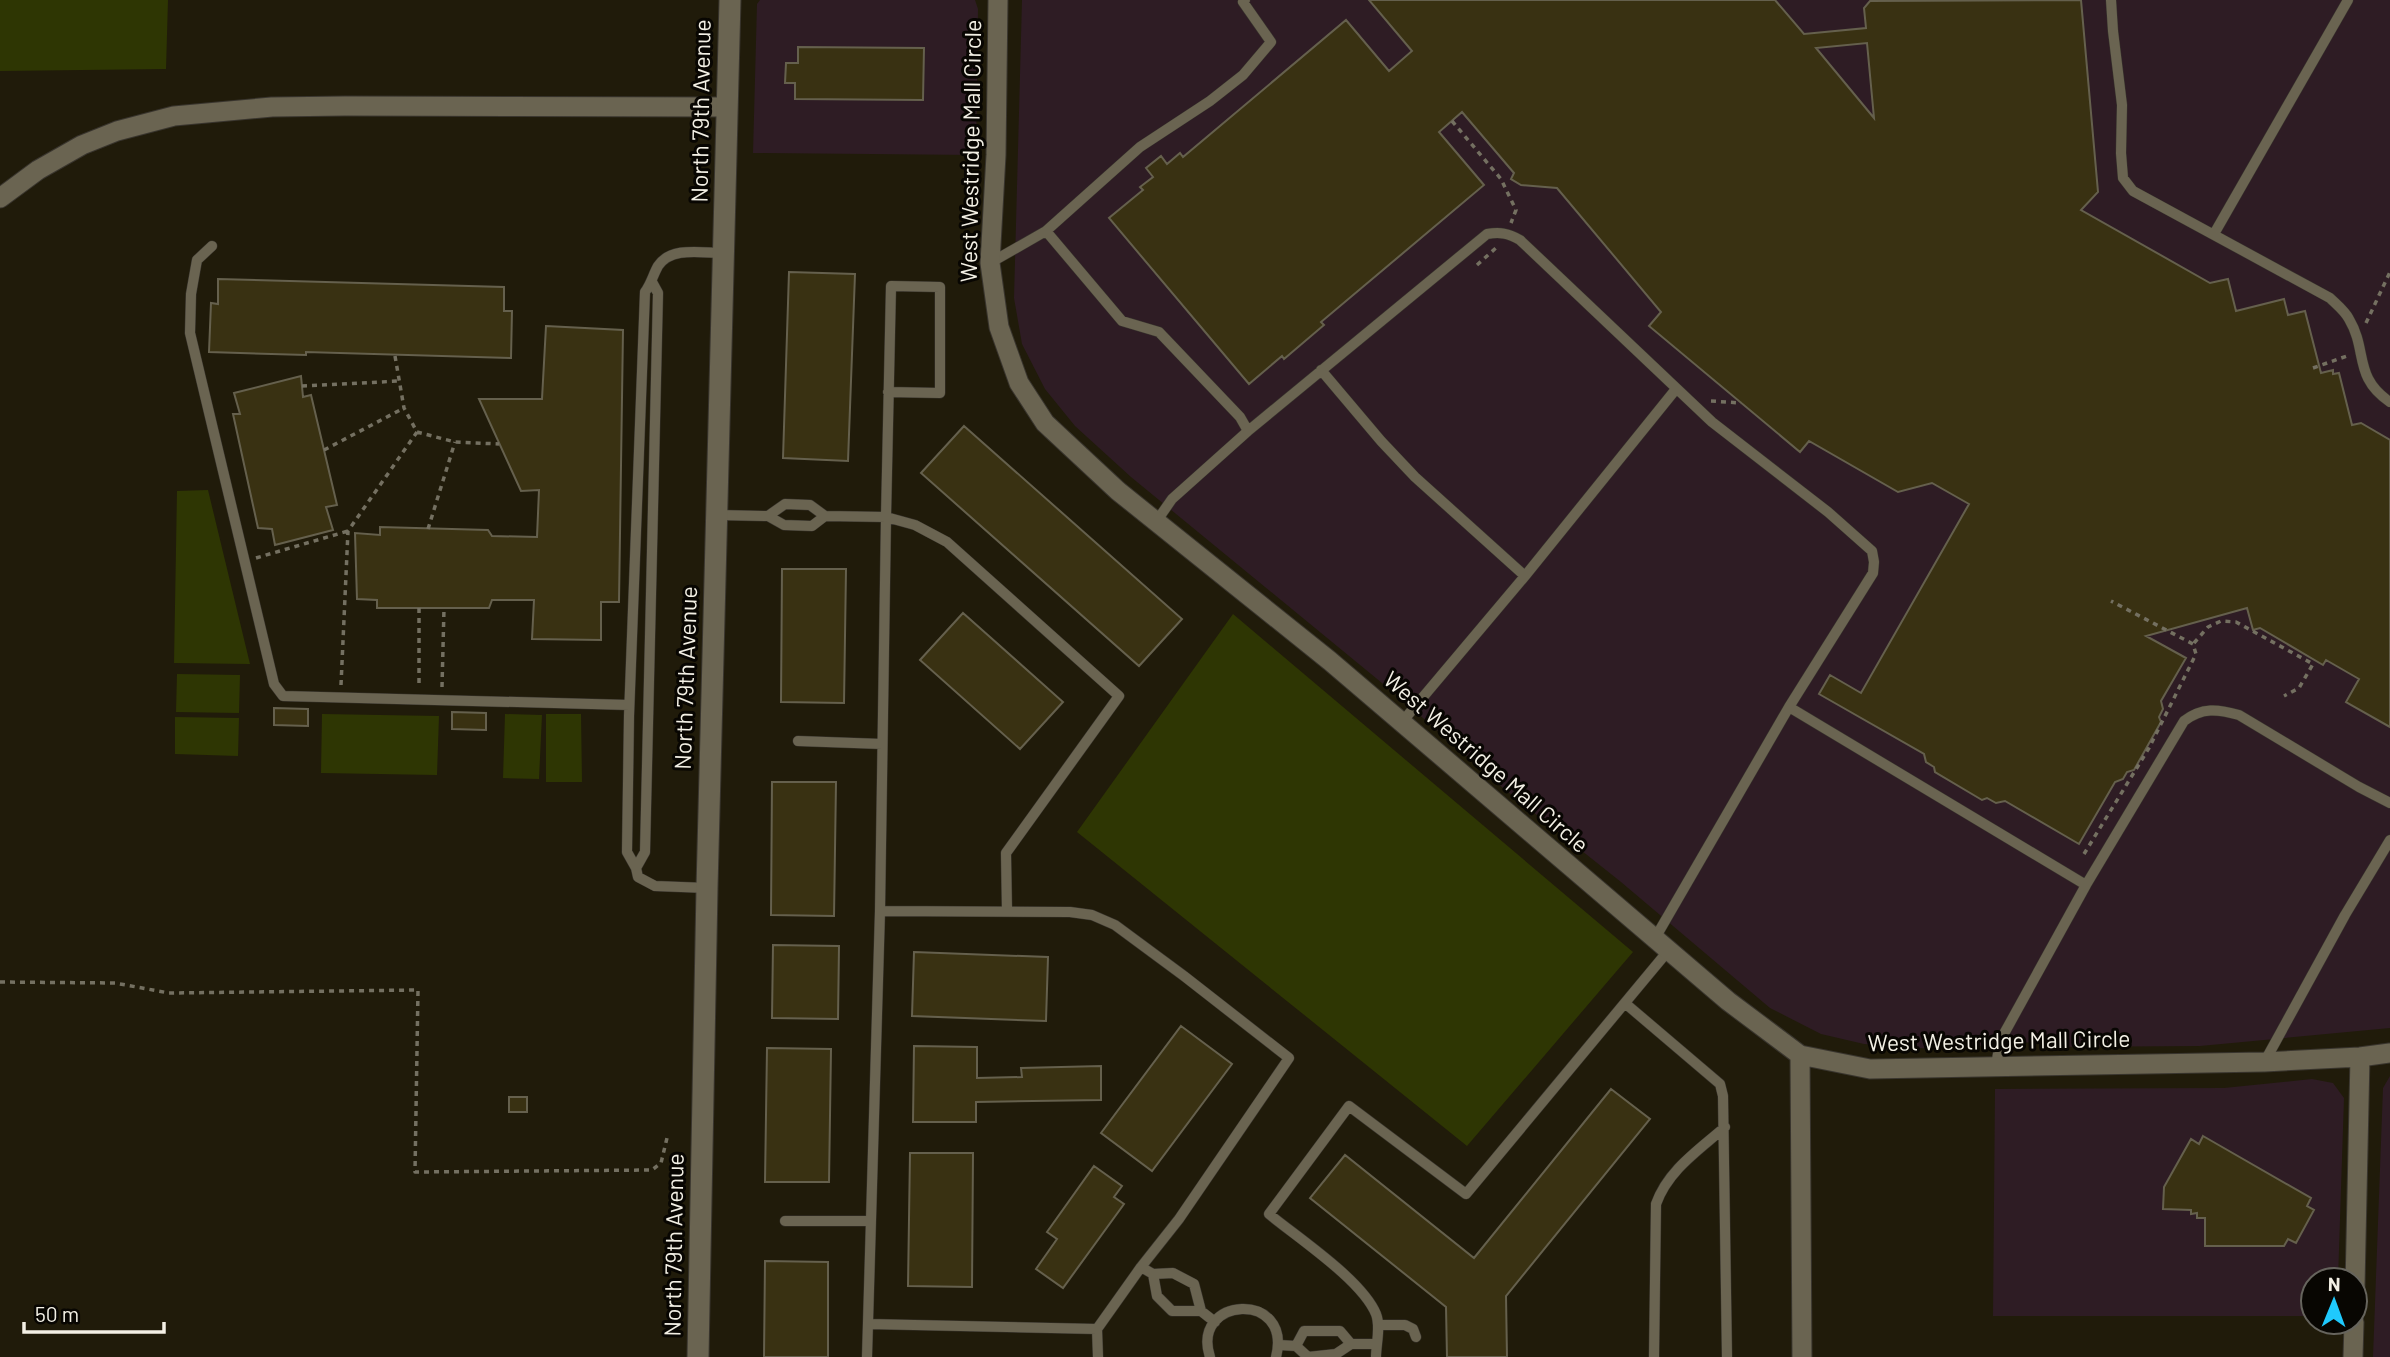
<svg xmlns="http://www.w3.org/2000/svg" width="2390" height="1357" viewBox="0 0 2390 1357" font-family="Barlow,sans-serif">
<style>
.commercial{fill:#2e1c24}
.green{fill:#2e3603}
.building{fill:#393112;stroke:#65604d;stroke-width:2;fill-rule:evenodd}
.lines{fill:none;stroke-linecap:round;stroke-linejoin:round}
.lane-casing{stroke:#39352e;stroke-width:11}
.street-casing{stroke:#39352e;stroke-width:21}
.secondary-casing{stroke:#39352e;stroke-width:23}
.path{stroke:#747061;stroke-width:3.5;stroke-dasharray:5 5;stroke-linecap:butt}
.lane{stroke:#6a6451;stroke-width:10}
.street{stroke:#6a6451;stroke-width:19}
.secondary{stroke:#6a6451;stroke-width:21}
.labels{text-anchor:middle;stroke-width:6;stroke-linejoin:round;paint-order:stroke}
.street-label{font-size:23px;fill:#f3f0e5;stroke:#080602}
</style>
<rect width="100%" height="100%" fill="#201b0a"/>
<path class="commercial" d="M760,0H975L978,9L976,155L753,153L757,4Z
M1022,0H2390V1028L2200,1046L2052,1047L2034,1042L1977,1046L1961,1049L1914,1048L1864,1044L1821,1034L1770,1008L1621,882L1503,788L1399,697L1131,477L1075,426L1045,389L1022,344L1014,298Z
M2390,1076V1357H2373L2383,1088Z
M2312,1079L2333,1083L2344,1098L2338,1280H2313V1316H1993L1995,1089L2224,1088Z"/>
<path class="green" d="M0,0H168L166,69L0,71Z
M208,490L250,664L174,663L177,491Z
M1233,614L1633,952L1467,1146L1077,832Z
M177,674L240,675L239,713L176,712Z
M322,714L439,716L437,775L321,773Z
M505,714L542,715L539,779L503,778Z
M546,714H581L582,782H546Z
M175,717L239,718L238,756L175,754Z"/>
<path class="building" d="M1369,0H1775L1804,34L1866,28L1864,8L1870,1L2081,0L2098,192L2081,210L2210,283L2228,279L2236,311L2284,299L2288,315L2305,311L2321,373L2333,370V374L2339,373L2352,425L2361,423L2390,440V727L2346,702L2359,679L2326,660L2323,665L2260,628L2253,630L2247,608L2146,636L2186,658L2161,701L2163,709L2159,717L2161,722L2134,770L2127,772L2123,779L2115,782L2079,844L2005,801L1996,803L1987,798L1982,800L1935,772L1934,767L1926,762L1924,754L1819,694L1830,675L1861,693L1969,504L1932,483L1898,492L1809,441L1800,452L1649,326L1661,312L1557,188L1521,185L1511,179L1514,173L1462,112L1439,132L1484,185L1321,322L1324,325L1284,359L1282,356L1249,384L1109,218L1143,190L1140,187L1153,177L1146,168L1161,156L1167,164L1180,153L1183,157L1346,20L1389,71L1412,51ZM1867,43L1874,118L1816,48Z
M798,47L924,48L923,100L795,99V83H785L786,63H798Z
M789,272L855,274L848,461L783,458Z
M218,279L504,287V311H512L511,358L306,352V355L209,352L211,303L218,304Z
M546,326L623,330L619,602H601V640L532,639L534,600H492L489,608H377V600L357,599L355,533L380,535V527L488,530L492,536L537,537L539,490L521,491L479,399H542Z
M301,376L303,397L311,395L337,505L326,507L333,530L275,545L272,529L258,528L233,414H240L234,393Z
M964,426L1182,619L1139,666L921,473Z
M782,569H846L844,703L781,702Z
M963,613L1063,702L1020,749L920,660Z
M274,708L308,709V726L274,725Z
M452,712L486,713V730L452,729Z
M772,782H836L834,916L771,915Z
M773,945L839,946L838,1019L772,1018Z
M914,952L1048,957L1046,1021L912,1016Z
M1181,1026L1232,1064L1152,1171L1101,1133Z
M914,1046L977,1047V1078L1022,1077L1021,1068L1101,1066V1100L976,1102V1122H913Z
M767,1048L831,1049L829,1182H765Z
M1611,1089L1650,1119L1506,1296L1507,1357H1447L1446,1307L1310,1198L1345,1155L1474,1258Z
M509,1097H527V1112H509Z
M2203,1136L2311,1198L2307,1206L2314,1210L2296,1243L2288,1239L2284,1246H2205V1218H2197V1213L2191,1214V1210L2163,1209L2164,1187L2191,1139L2199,1144Z
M910,1153H973L972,1287L908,1286Z
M1094,1166L1122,1186L1114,1197L1124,1204L1063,1288L1036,1269L1057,1239L1047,1232Z
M765,1261L828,1262V1357H764Z"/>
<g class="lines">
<g class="lane-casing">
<path id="lane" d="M2111,0L2113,31L2122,105L2121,153L2123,178L2133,191L2330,298C2336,304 2345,311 2349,319C2368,351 2353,377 2390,402
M1046,231L1122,321L1159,332L1240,417L1248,431
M2214,234L2348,0
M212,246L197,260L191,294L190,333L274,684L283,696L629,705
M990,263L1046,231L1140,147L1210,101L1243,75L1271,42L1243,2L1245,0
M1321,370L1381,441L1415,477L1525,576
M717,515L768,516L784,525L812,526L825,516
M768,516L785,504L810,505L825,516L886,517L891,286L940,287V393L888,392
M1156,522L1172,499L1248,431L1487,234C1500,232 1508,233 1520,240L1712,422L1828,512L1872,551L1874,562L1873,573L1789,707L1654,940
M1789,707L2086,885
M1402,722L1525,576L1676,389
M798,741L882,744
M636,868L645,852L658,293L652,282
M707,888L655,886L638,877L636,868L627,852L629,716L645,292C651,284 653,275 658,266C671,246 702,253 723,253
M880,911L1070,912L1092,915L1115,925L1184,976L1289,1058L1179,1219L1141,1267L1097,1329L1098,1357
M1626,1004L1720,1084L1723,1096L1727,1357
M2265,1061L2345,915L2390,840
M1996,1066L2000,1041L2086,885L2184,721C2202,707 2218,709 2239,715L2359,787L2390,803
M785,1221H871
M1141,1267L1153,1274L1173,1273L1194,1284L1201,1311L1215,1322
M1153,1274L1157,1296L1172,1311H1201
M868,1324L1097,1329
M1378,1325H1405L1413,1329L1416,1337
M1279,1345L1296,1346L1308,1357L1336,1354L1351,1344H1376
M1296,1346L1304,1331H1340L1351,1344
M867,1357L880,911L886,517L915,525L947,542L1119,696L1006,853L1007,911
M1210,1357C1190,1296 1293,1290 1276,1357
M1376,1357C1376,1344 1381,1327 1376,1314C1362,1280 1298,1238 1269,1214L1349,1106L1466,1194L1668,951
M1654,1357L1656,1204C1668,1170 1699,1150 1725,1127"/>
</g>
<g class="street-casing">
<path id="street" d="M998,0L996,155L990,263L999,327L1019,383L1045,423L1118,491L1330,661L1728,1001L1800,1055L1870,1069L2264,1062L2360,1057L2390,1053
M0,198L38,170L82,145L117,131L174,116L272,107L345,106L727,107
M1800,1055L1802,1357
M2355,1286L2360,1057
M2353,1357L2354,1322"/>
</g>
<g class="secondary-casing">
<path id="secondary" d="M698,1357L707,888L730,0"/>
</g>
<path class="path" d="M1452,121L1501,179L1516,210L1511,223
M1477,265L1497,247
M2366,323L2390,272
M395,356L404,408L417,432L455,442L499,444
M2313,368L2347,356
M302,386L399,381
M1711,401L1741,403
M324,450L404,408
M428,529L455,442
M256,558L348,531
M419,608V686
M2194,643L2208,627L2221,621L2236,622L2313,664L2299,688L2284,696
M341,685L348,531L417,432
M442,687L444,608
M2084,854L2149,748L2196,654L2193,644L2111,601
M0,982L115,983L169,993L418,990L415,1172L652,1170L661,1163L667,1138"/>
<use href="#lane" class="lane"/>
<use href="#street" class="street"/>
<use href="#secondary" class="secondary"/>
</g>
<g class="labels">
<g class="street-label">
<text transform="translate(701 111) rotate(-89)" y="8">North 79th Avenue</text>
<text transform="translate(971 151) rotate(-89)" y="8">West Westridge Mall Circle</text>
<text transform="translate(686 678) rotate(-88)" y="8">North 79th Avenue</text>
<text transform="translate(1486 762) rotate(41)" y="8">West Westridge Mall Circle</text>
<text transform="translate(1999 1041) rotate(-1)" y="8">West Westridge Mall Circle</text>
<text transform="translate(674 1245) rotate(-89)" y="8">North 79th Avenue</text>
</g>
</g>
<g transform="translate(2334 1301) rotate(1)"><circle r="33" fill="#080602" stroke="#66645d" stroke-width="2"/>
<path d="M0-5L12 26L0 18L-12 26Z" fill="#1fc9fd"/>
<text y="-10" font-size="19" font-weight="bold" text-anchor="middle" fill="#f3f0e5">N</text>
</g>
<path d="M24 1322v10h140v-10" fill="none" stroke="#f3f0e5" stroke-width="3.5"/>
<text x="35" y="1322" font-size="21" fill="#f3f0e5" stroke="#080602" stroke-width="5" paint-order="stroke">50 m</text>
</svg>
